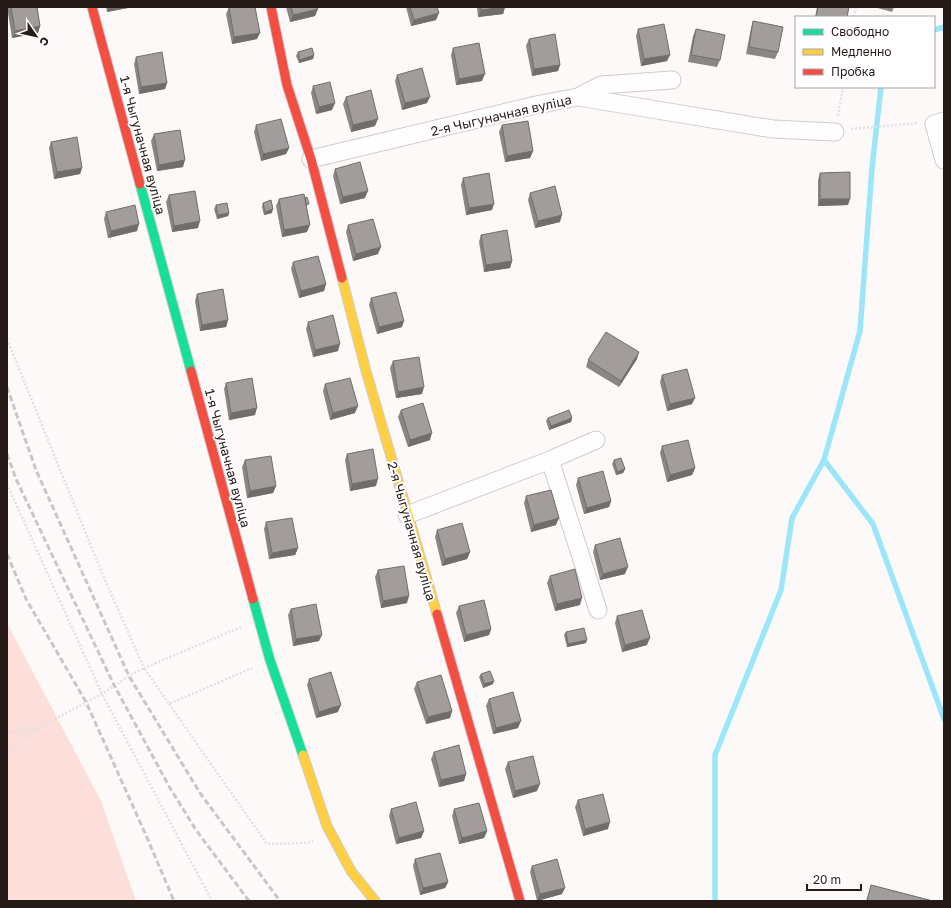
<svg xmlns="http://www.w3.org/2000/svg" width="951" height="908" viewBox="0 0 951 908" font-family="'Golos Text',sans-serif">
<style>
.green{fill:#fcdfda}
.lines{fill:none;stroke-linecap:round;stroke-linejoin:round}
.stream{stroke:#9ce6f9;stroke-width:5.5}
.street-casing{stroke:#d2cbca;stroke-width:19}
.fast-casing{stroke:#d2cbca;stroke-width:11}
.slow-casing{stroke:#d2cbca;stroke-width:11}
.jam-casing{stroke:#d2cbca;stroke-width:11}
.path{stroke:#e2e0e0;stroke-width:2.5;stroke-dasharray:2 2;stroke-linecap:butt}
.street{stroke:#fffefe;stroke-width:17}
.fast{stroke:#16e098;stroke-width:9}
.slow{stroke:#ffcf43;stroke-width:9}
.jam{stroke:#f24e42;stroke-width:9}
.rail{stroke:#c8c7c7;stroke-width:3;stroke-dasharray:6 3;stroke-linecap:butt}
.wall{fill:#8b8684}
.shaded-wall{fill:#716d6c}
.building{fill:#a29c9a;stroke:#716d6c}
.labels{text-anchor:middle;stroke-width:4;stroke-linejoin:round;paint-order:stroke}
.street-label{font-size:13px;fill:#261a18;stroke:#fff}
</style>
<rect width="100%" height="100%" fill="#fdf9f9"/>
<path class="green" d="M7,623L101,801L136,901H11L7,898Z"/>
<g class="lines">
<path class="stream" d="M934,30L944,27
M881,87L872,168L860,331L824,460L873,524L944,719
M715,901V755L781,590L792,518L824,460"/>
<g class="street-casing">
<path id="street" d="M578,97L601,85L672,80
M944,121L934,124L944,160
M311,159L536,105L578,97L773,129L835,132
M550,460L598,610
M407,515L550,460L596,440"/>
</g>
<g class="fast-casing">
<path id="fast" d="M140,184L191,371
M253,599L270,660L303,755"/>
</g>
<g class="slow-casing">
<path id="slow" d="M342,278L366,371L437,614
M303,755L327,826L351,871L375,901"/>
</g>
<g class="jam-casing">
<path id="jam" d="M92,7L140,184
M271,7L287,85L311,159L342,278
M191,371L253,599
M437,614L520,901"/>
</g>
<path class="path" d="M854,17L856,7
M838,116L843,87
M851,129L918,123
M7,339L102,573L144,668L241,627
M7,484L102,694L212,901
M169,704L267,844L307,843L313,841
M7,733L37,728
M7,755L38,728L102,694L129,676L144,668L169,704L252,668"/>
<use href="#street" class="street"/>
<use href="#fast" class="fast"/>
<use href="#slow" class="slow"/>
<use href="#jam" class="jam"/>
<path class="rail" d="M7,387L36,470L129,676L200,793L280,901
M7,454L16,479L114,685L170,788L196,830L249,901
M7,554L26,599L86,702L145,833L174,901"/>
</g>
<path class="wall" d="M7,7H37L40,26L38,33L12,38Z
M106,7H133L107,12Z
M229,7L257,39L232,44L226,14Z
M286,7H317L315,16L290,22Z
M406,7H437L436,20L411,26Z
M477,7H505L503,14L478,17Z
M817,7H849L847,17H815Z
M874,7H894L892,12Z
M753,21L778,52L775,59L746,54L751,28Z
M638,29L667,61L641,66L636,36Z
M696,29L720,60L717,67L688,62L693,36Z
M529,39L560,65L558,71L532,76L526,46Z
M453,48L482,81L456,85L451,55Z
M298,52L314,55L313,59L299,63L296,56Z
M136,57L167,83L165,89L139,94L134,64Z
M397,75L427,103L402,110L395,81Z
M313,86L332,110L316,114L311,93Z
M346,97L375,126L351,132L343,104Z
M256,125L289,148L286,154L261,161L254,132Z
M502,125L533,151L530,158L505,162L499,132Z
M154,134L183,167L157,171L151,141Z
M51,142L82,168L80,174L54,179L49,148Z
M335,169L365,198L340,204L333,176Z
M820,173L848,205L818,206V180Z
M463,178L492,210L466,215L461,185Z
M530,193L560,222L535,228L528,200Z
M169,195L198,228L172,232L166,202Z
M279,199L307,208V232L282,237L276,206Z
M263,203L272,213L264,215L262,207Z
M216,205L229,213L228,216L217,219L214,209Z
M106,212L137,231L108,238L104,219Z
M348,225L378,254L353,261L346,232Z
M481,235L512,261L510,268L484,272L479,242Z
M293,262L326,284L324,291L299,298L291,269Z
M197,294L228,320L226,327L200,331L195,301Z
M371,298L402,327L377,334L369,305Z
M308,322L338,351L313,357L306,329Z
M637,359L619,387L586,367L588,360Z
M393,361L422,394L396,398L390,368Z
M662,375L692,404L667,411L660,382Z
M226,383L255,415L229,420L224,389Z
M325,384L355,413L330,420L323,391Z
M401,410L430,440L408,447L398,417Z
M548,418H572L571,422L549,430L546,421Z
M662,446L695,468L692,475L667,482L660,453Z
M347,454L376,486L350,491L345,460Z
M245,460L276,486L273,493L247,498L242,467Z
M614,460L625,469L623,473L616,475L612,464Z
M578,478L611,501L609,507L584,514L576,485Z
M526,496L556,525L531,532L524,503Z
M266,522L298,548L295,555L269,559L264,529Z
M437,530L470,552L467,559L442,566L435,537Z
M595,545L625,574L600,580L593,552Z
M378,570L407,603L381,608L375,577Z
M550,576L580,605L555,611L547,583Z
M459,606L491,629L489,635L464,642L456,613Z
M291,609L319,641L293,646L288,615Z
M617,616L647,645L622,652L615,623Z
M566,632L586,643L567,647L564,635Z
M481,674L493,684L483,688L479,677Z
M309,679L338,712L316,718L307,685Z
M417,682L452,711L450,718L426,724L414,689Z
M489,699L518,728L493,734L486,706Z
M434,752L466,774L464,781L439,787L431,759Z
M508,762L537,791L513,798L505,769Z
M578,800L608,829L583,836L575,807Z
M391,809L424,831L421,838L396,844L389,816Z
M454,809L487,831L484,838L459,844L452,816Z
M415,859L448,882L445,888L420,895L413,866Z
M532,866L562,894L537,901L530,872Z
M871,885L933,901H866Z"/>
<path class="shaded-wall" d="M109,7H133L107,12Z
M505,7L503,14L478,17L481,10Z
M318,9L315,16L290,22L293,15Z
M439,13L436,20L411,26L414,20Z
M40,26L38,33L12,38L15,31Z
M260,33L257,39L232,44L234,37Z
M314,55L313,59L299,63L300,60Z
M670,55L667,61L641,66L644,59Z
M560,65L558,71L532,76L534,69Z
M485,74L482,81L456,85L459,79Z
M167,83L165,89L139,94L141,87Z
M430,97L427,103L402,110L405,103Z
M335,103L332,110L316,114L319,107Z
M378,119L375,126L351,132L353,125Z
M289,148L286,154L261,161L263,154Z
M533,151L530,158L505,162L507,156Z
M185,160L183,167L157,171L159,165Z
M82,168L80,174L54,179L57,172Z
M368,191L365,198L340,204L343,197Z
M820,199H850L848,205L818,206Z
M494,204L492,210L466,215L469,208Z
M273,209L272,213L264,215L265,212Z
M229,213L228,216L217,219L218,215Z
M562,215L560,222L535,228L538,221Z
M200,221L198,228L172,232L174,226Z
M139,224L137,231L108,238L111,231Z
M310,225L307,232L282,237L284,230Z
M381,247L378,254L353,261L356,254Z
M512,261L510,268L484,272L486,265Z
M326,284L324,291L299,298L301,291Z
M228,320L226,327L200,331L202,325Z
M404,321L402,327L377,334L379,327Z
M340,344L338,351L313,357L315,350Z
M639,352L637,359L619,387L621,381Z
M424,387L422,394L396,398L398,392Z
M695,398L692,404L667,411L670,404Z
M358,406L355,413L330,420L333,413Z
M257,408L255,415L229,420L231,413Z
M572,418L571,422L549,430L551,426Z
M432,433L430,440L408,447L410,440Z
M695,468L692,475L667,482L670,475Z
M625,469L623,473L616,475L617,472Z
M378,479L376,486L350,491L352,484Z
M276,486L273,493L247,498L250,491Z
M611,501L609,507L584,514L587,508Z
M559,518L556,525L531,532L534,525Z
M298,548L295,555L269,559L272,553Z
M470,552L467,559L442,566L445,559Z
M628,567L625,574L600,580L603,574Z
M409,596L407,603L381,608L383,601Z
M582,598L580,605L555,611L557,604Z
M491,629L489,635L464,642L466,635Z
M322,635L319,641L293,646L296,639Z
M650,638L647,645L622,652L625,645Z
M587,640L586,643L567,647L568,644Z
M494,681L493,684L483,688L484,684Z
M341,705L338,712L316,718L319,712Z
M452,711L450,718L426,724L428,717Z
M521,721L518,728L493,734L496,728Z
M466,774L464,781L439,787L441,780Z
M540,784L537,791L513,798L515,791Z
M610,822L608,829L583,836L585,829Z
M424,831L421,838L396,844L399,838Z
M487,831L484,838L459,844L462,838Z
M448,882L445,888L420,895L423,888Z
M565,888L562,894L537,901L540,894Z"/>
<path class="building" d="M11,7H37L40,26L15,31Z
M229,7H255L260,33L234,37Z
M291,7H317L318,9L293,15Z
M410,7H437L439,13L414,20Z
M480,7H505L481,10Z
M818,7H849L847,17H816Z
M753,21L783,27L778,52L749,47Z
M664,24L670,55L644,59L638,29Z
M696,29L725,35L720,60L691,55Z
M555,34L560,65L534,69L529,39Z
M479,43L485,74L459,79L453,48Z
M312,48L314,55L300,60L298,52Z
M162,52L167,83L141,87L136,57Z
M422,68L430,97L405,103L397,75Z
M330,82L335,103L319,107L313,86Z
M371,90L378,119L353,125L346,97Z
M281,119L289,148L263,154L256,125Z
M528,121L533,151L507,156L502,125Z
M180,130L185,160L159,165L154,134Z
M77,137L82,168L57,172L51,142Z
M360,162L368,191L343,197L335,169Z
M850,172V199H820V173Z
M489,173L494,204L469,208L463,178Z
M555,186L562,215L538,221L530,193Z
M195,191L200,221L174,226L169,195Z
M304,194L310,225L284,230L279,199Z
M307,197L309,204L306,205L305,198Z
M271,200L273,209L265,212L263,203Z
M227,203L229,213L218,215L216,205Z
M135,205L139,224L111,231L106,212Z
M373,219L381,247L356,254L348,225Z
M507,230L512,261L486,265L481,235Z
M318,256L326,284L301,291L293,262Z
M223,289L228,320L202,325L197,294Z
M396,292L404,321L379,327L371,298Z
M333,315L340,344L315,350L308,322Z
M606,332L639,352L621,381L588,360Z
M419,357L424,387L398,392L393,361Z
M687,369L695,398L670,404L662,375Z
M252,378L257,408L231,413L226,383Z
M350,378L358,406L333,413L325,384Z
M423,403L432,433L410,440L401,410Z
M569,410L572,418L551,426L548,418Z
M688,440L695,468L670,475L662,446Z
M373,449L378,479L352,484L347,454Z
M271,456L276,486L250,491L245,460Z
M621,458L625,469L617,472L614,460Z
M603,471L611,501L587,508L578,478Z
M551,490L559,518L534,525L526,496Z
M292,518L298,548L272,553L266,522Z
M462,523L470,552L445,559L437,530Z
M620,538L628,567L603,574L595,545Z
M404,566L409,596L383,601L378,570Z
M575,569L582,598L557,604L550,576Z
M484,600L491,629L466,635L459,606Z
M316,604L322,635L296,639L291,609Z
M642,610L650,638L625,645L617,616Z
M584,628L587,640L568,644L566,632Z
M490,671L494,681L484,684L481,674Z
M331,672L341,705L319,712L309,679Z
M441,675L452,711L428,717L417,682Z
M513,692L521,721L496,728L489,699Z
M459,745L466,774L441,780L434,752Z
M533,756L540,784L515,791L508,762Z
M603,794L610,822L585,829L578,800Z
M416,802L424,831L399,838L391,809Z
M479,803L487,831L462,838L454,809Z
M440,853L448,882L423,888L415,859Z
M557,859L565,888L540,894L532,866Z
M871,885L933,901H867Z"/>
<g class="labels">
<g class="street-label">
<text transform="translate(501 115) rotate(-13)" y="5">2-я Чыгуначная вуліца</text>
<text transform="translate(143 145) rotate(75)" y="5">1-я Чыгуначная вуліца</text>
<text transform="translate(228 458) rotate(75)" y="5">1-я Чыгуначная вуліца</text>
<text transform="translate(412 531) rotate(74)" y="5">2-я Чыгуначная вуліца</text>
</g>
</g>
<rect width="951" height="908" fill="none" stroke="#261a18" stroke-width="16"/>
<rect x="795" y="16" width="140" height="72" fill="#ffffff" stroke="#a8a3a3"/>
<rect x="803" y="29" width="20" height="6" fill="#16e098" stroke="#a8a3a3"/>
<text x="831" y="36" font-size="12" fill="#261a18">Свободно</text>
<rect x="803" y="49" width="20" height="6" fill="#ffcf43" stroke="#a8a3a3"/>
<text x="831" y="56" font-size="12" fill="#261a18">Медленно</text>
<rect x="803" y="69" width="20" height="6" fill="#f24e42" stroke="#a8a3a3"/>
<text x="831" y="76" font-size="12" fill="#261a18">Пробка</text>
<g transform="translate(36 36) rotate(124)" stroke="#ffffff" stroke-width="3" paint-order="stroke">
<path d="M0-3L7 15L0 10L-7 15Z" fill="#261a18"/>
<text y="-6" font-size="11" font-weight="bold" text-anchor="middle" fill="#261a18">С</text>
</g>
<path d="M807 884v6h54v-6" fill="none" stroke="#261a18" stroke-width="2"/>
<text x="813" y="884" font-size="12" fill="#261a18" stroke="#ffffff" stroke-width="3" paint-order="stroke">20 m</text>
</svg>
